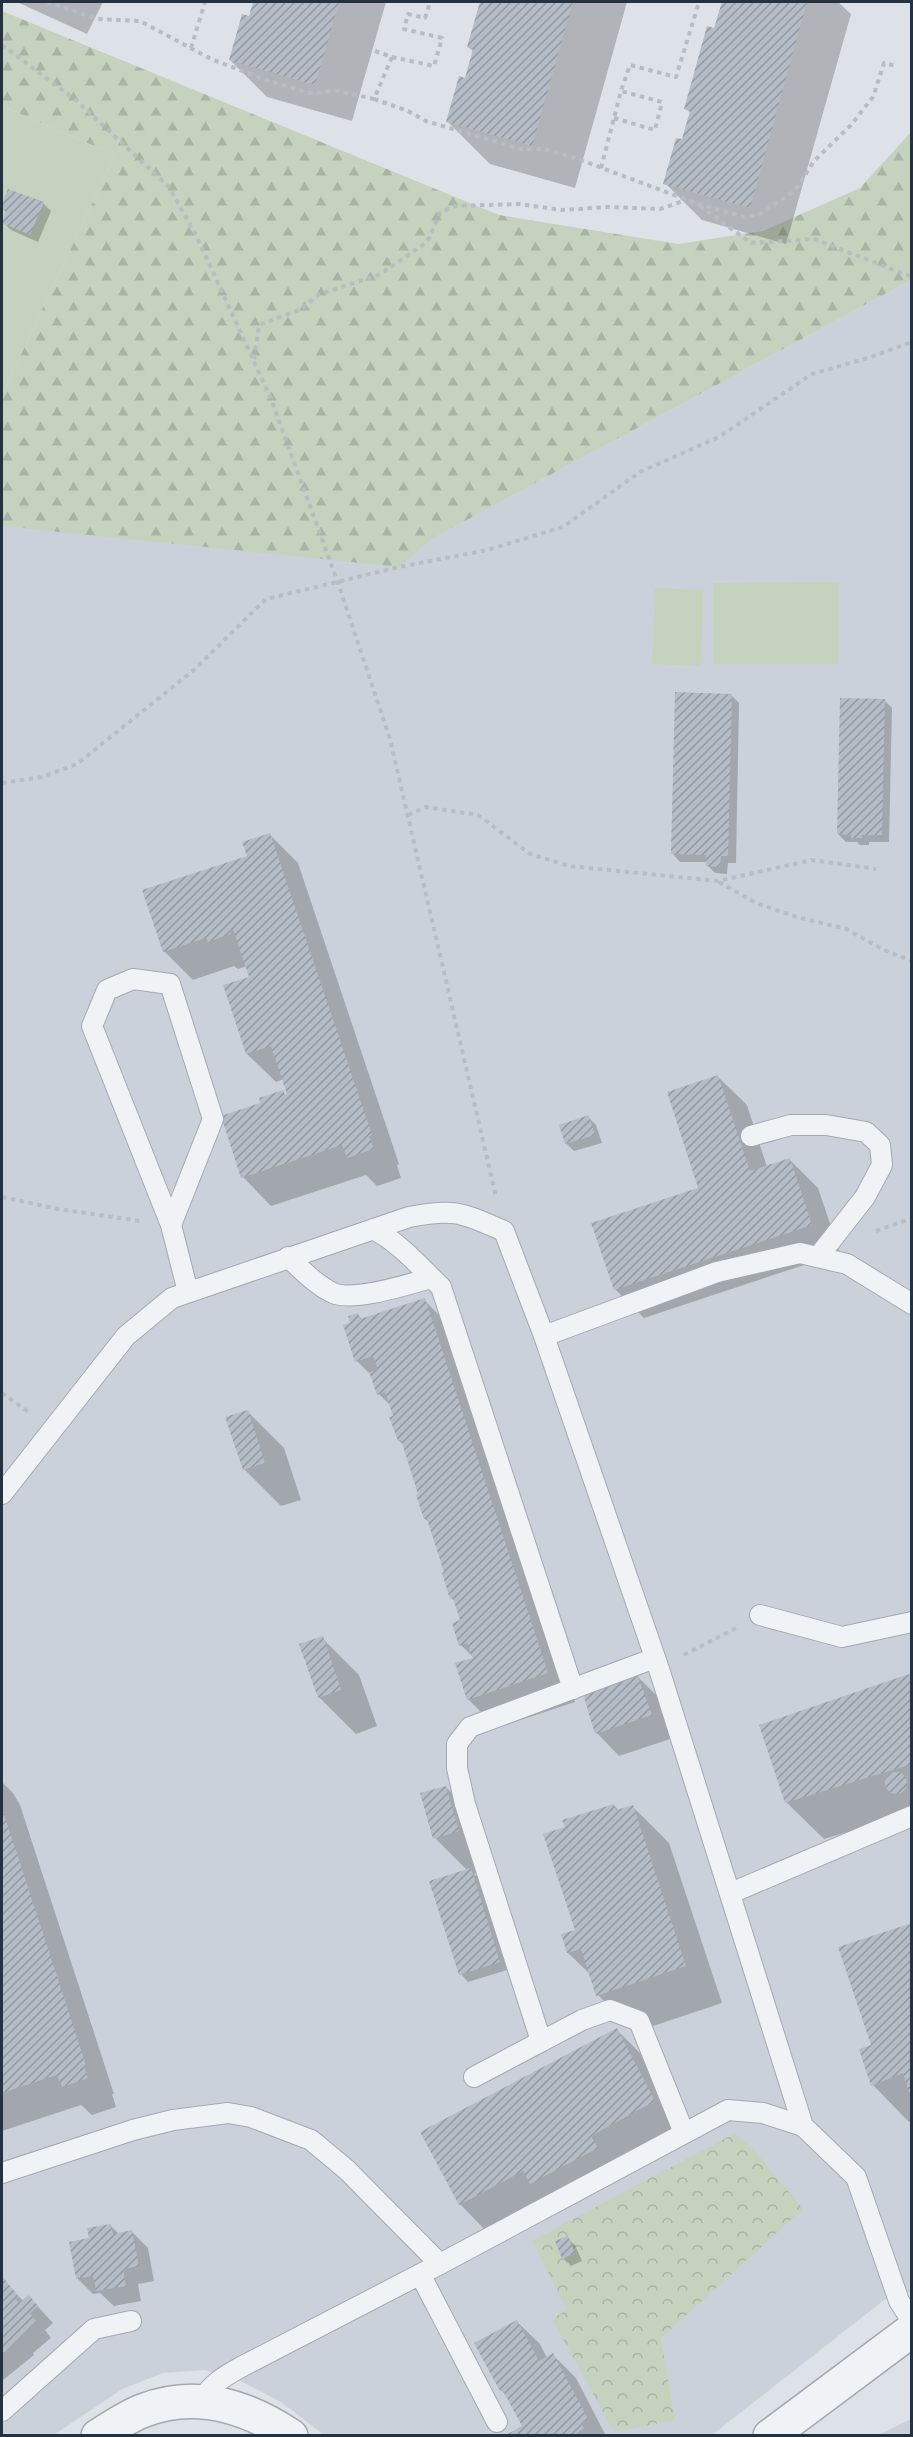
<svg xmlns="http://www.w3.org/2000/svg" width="913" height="2437" viewBox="0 0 913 2437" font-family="Roboto,sans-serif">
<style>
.built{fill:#cbd1da}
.green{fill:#c4d2be}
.forest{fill:url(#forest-firs)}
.park{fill:url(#park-crowns)}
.shadow{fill:#0003}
.building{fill:url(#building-hatch)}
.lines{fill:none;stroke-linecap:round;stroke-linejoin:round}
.service-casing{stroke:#a2a9b2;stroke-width:22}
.minor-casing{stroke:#a2a9b2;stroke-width:36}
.path{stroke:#b7bdc3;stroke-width:4;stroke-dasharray:4.5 4.5;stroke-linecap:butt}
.service{stroke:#f0f3f6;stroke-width:20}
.minor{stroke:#f0f3f6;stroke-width:33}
</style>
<defs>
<pattern id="forest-firs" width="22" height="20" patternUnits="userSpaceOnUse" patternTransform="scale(1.5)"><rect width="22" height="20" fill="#c4d2be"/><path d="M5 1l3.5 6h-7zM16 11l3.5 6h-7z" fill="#a8b5a4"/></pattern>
<pattern id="park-crowns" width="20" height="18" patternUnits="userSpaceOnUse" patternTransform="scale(1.5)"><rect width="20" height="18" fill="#c4d2be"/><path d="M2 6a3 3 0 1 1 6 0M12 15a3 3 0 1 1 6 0" fill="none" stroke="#a8b5a4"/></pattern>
<pattern id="building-hatch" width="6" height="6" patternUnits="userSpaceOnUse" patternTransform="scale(1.5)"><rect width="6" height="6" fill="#b4bcc5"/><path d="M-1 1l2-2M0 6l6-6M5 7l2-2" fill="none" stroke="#9299a1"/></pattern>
</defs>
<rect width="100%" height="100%" fill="#dde2e8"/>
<path class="built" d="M911,280V2292L888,2297L712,2435H324L281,2402L237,2379L205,2370L163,2373L122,2389L54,2435H2V497L430,540Z
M911,2419V2435H878Z"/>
<path class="green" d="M2,106L115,155L2,395Z
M839,582V664H713V583Z
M655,588L703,590L701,666L652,664Z"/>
<path class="forest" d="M2,11L499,215L678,244L763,231L860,188L911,132V280L430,540L399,567L2,526V395L115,155L2,106Z"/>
<path class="park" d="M735,2133L753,2149L803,2209L661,2338L675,2420L614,2432L552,2319L567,2310L532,2241Z"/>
<path class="shadow" d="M17,2H103L87,34Z
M254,2H386L352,121L267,97L230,60L250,18Z
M481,2H627L575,188L490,164L448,122L466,80L474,52L468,47Z
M722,2H838L851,14L786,244L702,220L665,183L683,141L691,113L686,109L715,29Z
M9,191L43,203L51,211L38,242L11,230L3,222L7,213L2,208Z
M731,695L739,703L736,863H728L727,874L715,873L707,865V862H680L673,854Z
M884,700L892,708L889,842H869V845H860L857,842H846L838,834Z
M270,835L298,863L399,1164L397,1165L401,1178L377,1186L366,1175L271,1206L243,1177L262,1104L283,1092L286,1096L289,1094L284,1079L276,1082L247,1054L251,978L247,966L238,969L234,966L193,980L164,951Z
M718,1077L747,1105L767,1167L790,1160L818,1188L840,1253L644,1318L615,1289L700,1189Z
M588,1117L596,1125L602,1143L574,1151L567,1144L561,1126Z
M424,1300L453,1329L575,1702L497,1728L468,1699L475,1659L461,1645L462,1621L456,1602L451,1598L446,1573L430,1523L425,1519L405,1446L399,1441L392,1407L379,1394L373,1377L357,1361L352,1323L357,1314L363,1320Z
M247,1411L284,1448L301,1500L281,1506L244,1469Z
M322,1638L359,1675L377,1726L356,1734L319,1697Z
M912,1675V1812L824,1839L787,1803L761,1726Z
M638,1677L661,1700L673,1738L619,1756L597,1733Z
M2,1782L13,1793L20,1805L114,2094H112L116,2107L92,2115L81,2105L2,2131V2025L3,2024Z
M446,1787L482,1824L495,1868L474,1874L478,1877L507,1970L468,1982L461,1974L431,1882L467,1870L435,1838Z
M614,1805L619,1811L632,1806L669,1843L722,2003L635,2032L598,1995L591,1975L568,1953L563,1935L576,1931L567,1828Z
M912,1925V2121L909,2122L873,2085L872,2046Z
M616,2029L645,2058L683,2130L618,2164L625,2177L560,2212L549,2201L488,2233L460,2204Z
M110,2225L119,2234L132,2232L148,2248L154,2281L138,2284L141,2301L114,2306L100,2293L93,2294L77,2278Z
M567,2238L575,2245L582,2261L571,2266L564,2258Z
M2,2278L23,2301L29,2297L53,2323L45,2330L51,2338L33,2353L34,2355L2,2381Z
M517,2322L540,2344L547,2358L553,2355L576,2378L606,2436H507L524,2426L508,2397L501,2390Z"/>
<path class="building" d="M253,2H339L315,85L229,60L242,14L249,16Z
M480,2H573L532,146L446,122L459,76L465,78L473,49L467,47Z
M722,2H807L750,208L663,184L676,138L682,139L690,111L684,109L707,26L714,28Z
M8,189L44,202L30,235L2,223L6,211L2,209V204Z
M675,692L732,694L728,856H721L720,867L706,866V855L671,854Z
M840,698L885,699L882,835H862V838H851V835L837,834Z
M270,833L372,1135L369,1136L374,1149L347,1158L342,1145L241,1178L221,1116L260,1103L259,1098L283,1090L285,1095L287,1094L271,1046L246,1054L223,985L249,977L233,929L230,930L231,934L208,942L206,938L163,952L142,890L247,856L242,842Z
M718,1075L750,1171L790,1158L812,1225L614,1290L591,1223L698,1188L667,1092Z
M589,1115L595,1135L565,1144L559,1125Z
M425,1298L548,1673L467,1700L455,1663L473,1658L467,1643L459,1646L452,1623L460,1620L453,1598L450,1599L442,1573L444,1572L427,1519H424L416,1495L418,1494L401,1440L398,1441L389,1417L393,1416L385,1392L377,1395L369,1372L378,1370L373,1356L355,1362L343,1325L350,1323L348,1316L358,1313L360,1319Z
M248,1410L265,1463L243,1470L225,1417Z
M323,1636L341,1690L318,1698L299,1644Z
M912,1673V1764L785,1803L759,1725Z
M638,1676L652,1715L595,1734L583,1694Z
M885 1783a11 11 0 1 1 22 0a11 11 0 1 1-22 0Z
M446,1786L459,1831L433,1839L420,1793Z
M614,1804L616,1810L633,1805L686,1966L596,1996L581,1949L567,1953L561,1934L575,1930L543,1834L565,1827L562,1820Z
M2,1808L86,2065L84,2066L88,2078L62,2087L57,2075L2,2093Z
M471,1868L500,1962L459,1975L429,1881Z
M912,1923V2098H911L903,2073L871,2086L859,2049L871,2045L838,1947Z
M617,2028L655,2101L591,2136L598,2148L530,2184L523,2171L459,2205L420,2132Z
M111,2224L113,2234L132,2230L139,2266L123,2269L126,2286L96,2291L93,2276L76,2279L69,2242L89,2238L87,2228Z
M568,2236L575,2253L562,2259L555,2241Z
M2,2276L19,2297L16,2299L19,2303L29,2295L38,2306L30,2313L36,2321L4,2353L2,2350Z
M517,2320L539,2361L553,2353L588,2419L581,2423L584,2428L573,2436H504L522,2426L502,2389L500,2391L474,2343Z"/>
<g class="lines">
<g class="service-casing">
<path id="service" d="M751,1136L791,1125H826L866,1132L880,1145L882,1165L865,1197L818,1257
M171,1225L213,1119L170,984L133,979L107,990L92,1026L171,1225L188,1292
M373,1229C399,1242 420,1267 441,1287L573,1689
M288,1257C302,1270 316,1285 333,1293C354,1302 409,1284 431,1278
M544,1336L717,1272L800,1253L847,1264L912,1304
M2,1494L126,1336L172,1298L409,1217C456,1208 462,1213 504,1231L544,1336L659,1669L803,2126L856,2177L899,2301L908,2315
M760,1615L842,1637L912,1622
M731,1893L912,1816
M541,2041L465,1804L457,1768V1744L470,1727L655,1658
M474,2077L582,2020L610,2010L639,2021L684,2133
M2,2173L133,2130L173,2120L228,2113L251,2117L311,2140L347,2170L440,2264
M420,2274L497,2422
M202,2400C212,2383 225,2376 241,2367L440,2264L728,2110L763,2113L803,2126
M2,2411L94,2329L131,2321"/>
</g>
<g class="minor-casing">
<path id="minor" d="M98,2436C112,2427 127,2417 142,2411C195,2390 245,2405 291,2436
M770,2436L912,2330"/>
</g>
<path class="path" d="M47,2L97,19L140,21L211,59L266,80L309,93L338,91L374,99L392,57
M2,45L77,101L168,186L196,235L271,399L338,583L390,739L496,1197
M191,48L205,2
M375,51L392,57L434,66L442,38L404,29L408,14L425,18L430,2
M374,99L408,111L426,121L520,149H544L578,159L698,204L744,217L760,214L795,191L814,161L851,125L873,97L884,63L897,66
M614,118L655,130L662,102L621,91
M601,168L621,91L630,65L676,77L699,2
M700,206L751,243L814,239L912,277
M254,359L259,325L299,310L320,294L379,275L427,242L440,213L455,206L519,204L562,210L609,207L660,209L686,200
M2,783L42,777L77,764L195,669L266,599L399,567L487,550L563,527L640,472L719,437L812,374L868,358L912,342
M408,815L426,807L478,815L530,854L569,866L718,881L812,860L876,869
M719,882L756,903L797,917L846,929L884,950L912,961
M2,1197L58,1209L140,1221
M876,1231L912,1218
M2,1393L30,1413
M684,1655L736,1628"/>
<use href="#service" class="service"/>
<use href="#minor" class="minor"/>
</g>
<rect width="913" height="2437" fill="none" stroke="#26313f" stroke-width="6"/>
</svg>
